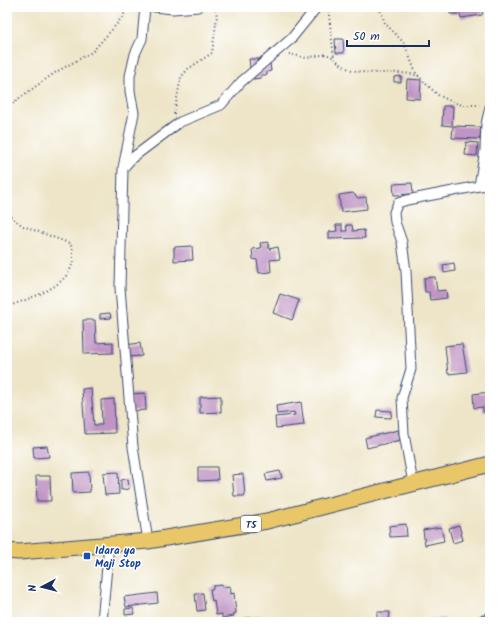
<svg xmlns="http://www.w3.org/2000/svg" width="497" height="629" viewBox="0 0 497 629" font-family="Kalam,sans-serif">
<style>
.building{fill:#c094c4}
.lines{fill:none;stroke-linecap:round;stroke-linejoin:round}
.minor-casing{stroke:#3b4a6e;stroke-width:11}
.trunk-casing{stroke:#3b4a6e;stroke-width:17}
.path{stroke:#3b4a6e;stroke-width:2;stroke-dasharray:1 3;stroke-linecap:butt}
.minor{stroke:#fff;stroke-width:9}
.trunk{stroke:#e9c769;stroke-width:15}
.transit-dot{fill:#1a4fb4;stroke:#fff;stroke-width:1.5}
.labels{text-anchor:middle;stroke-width:3;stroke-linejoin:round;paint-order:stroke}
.shield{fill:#fff;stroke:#5f6d8e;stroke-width:1}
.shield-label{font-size:10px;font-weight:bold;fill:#1b2f5e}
.transit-label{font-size:11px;font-weight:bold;fill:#164399;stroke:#fff;text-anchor:start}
</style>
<rect width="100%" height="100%" fill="#fff"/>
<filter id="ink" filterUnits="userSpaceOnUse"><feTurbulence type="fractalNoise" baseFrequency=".025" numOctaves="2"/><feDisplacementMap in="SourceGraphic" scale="8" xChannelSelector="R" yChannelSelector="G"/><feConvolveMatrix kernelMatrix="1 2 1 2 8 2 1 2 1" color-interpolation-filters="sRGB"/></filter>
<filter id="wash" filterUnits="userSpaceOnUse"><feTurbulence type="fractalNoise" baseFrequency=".012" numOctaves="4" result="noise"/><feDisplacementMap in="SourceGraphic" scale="16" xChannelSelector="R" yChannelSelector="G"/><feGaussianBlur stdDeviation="0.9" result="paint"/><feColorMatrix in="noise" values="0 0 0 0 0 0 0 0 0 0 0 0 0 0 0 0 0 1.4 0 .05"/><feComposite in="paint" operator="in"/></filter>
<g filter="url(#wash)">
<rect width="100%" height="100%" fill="#eee5c8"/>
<g id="blocks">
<path class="building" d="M443,7H483V9L482,15L461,18L460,14H450V8L443,9Z
M335,39H343L344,53H336Z
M269,56L271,71L267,72V75H261V78L253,79V76H251L249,59H260L261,57Z
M401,76V82H394V77Z
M407,79L421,80L420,99L406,98Z
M443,106H453L452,126L442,125Z
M453,126L481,127L480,139L452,138Z
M466,142L478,143L477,156L465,155Z
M412,183L413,194L394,195L393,184Z
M353,193L358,198L366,197L367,209L341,212L339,195Z
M336,225H342V231H347L346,225H352L353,231L364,230L365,238L329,239V232L337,231Z
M268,242L269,249L278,247L280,259L270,260L271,272L259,273L257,260L253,259L252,249L261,248L260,243Z
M192,246L193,260L174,261V247Z
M454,263L455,271L444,273L443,265Z
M435,277L437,291L446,290L447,298L430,300L429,292H425L424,278Z
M280,294L299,300L292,320L273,313Z
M110,313L111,318L100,319V314Z
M83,320H95L96,343L113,342V353L84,354Z
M140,343L142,356L126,357L125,345Z
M462,344L467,372L448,374L445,346Z
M91,388L94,425H102L101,400L114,399L115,433L85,434L82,389Z
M490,392V412H483V407L474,408L473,394Z
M145,393L146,410L132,411L131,394Z
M221,396V412L200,413V397Z
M301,402L304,425L276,428L275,417L295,415L294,412L277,414L276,406Z
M377,410L392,411L391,418L376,417Z
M398,430L400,440L367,448L365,438Z
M47,446L49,457L34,458L33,447Z
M198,467H217L218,480L198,481Z
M280,471L282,478L267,481L265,474Z
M89,472L90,492L73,493L72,473Z
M118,472L119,494L105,495L103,473Z
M243,474L245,496H234L232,475Z
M36,476H50L51,501H37Z
M128,479L129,489L121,490V480Z
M406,524L407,536L390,537L389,526Z
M459,525L463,540L453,543L449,528Z
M441,527L444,541L425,545L423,530Z
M222,585V587L230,586L231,594L234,593L236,613L233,614L234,616L222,618V614L216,615L214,600L212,601L210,589H213V586Z
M157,593L158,603L126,607L124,597Z
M203,593L205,610L197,611L195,594Z
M133,608L134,614L125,615V609Z
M377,612H390L389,621H377Z
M490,612V619L486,620L484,614Z
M483,615L484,620L477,621L476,617Z
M260,617L261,622H245V618Z
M445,618V622H421V621Z"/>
</g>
</g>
<g filter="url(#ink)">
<use href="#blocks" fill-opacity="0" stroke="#3b4a6e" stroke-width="1"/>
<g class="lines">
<g class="minor-casing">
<path id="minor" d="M145,7L142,39L135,54L130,76V91L134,113L123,168L120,288L133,447L148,541
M155,7L173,9L198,7
M124,167L132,158L180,122L221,105L241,82L291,39L317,7
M479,186L485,150L486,124L490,107
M413,483L404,434L402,398L411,369L406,271L402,242L395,222L394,212L398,203L407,200L479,186L490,185
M102,622L109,544"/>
</g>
<g class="trunk-casing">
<path id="trunk" d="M7,551L19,552L148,541L267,521L490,464"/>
</g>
<path class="path" d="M328,7L334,58C338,62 344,67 349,69C372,77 397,69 419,76
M379,7L385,23L404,43L416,73L425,83L438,95L448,100L462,105H480
M289,54L306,58L326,54L334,58
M7,109L18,99L56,72L92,52L117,24L129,7
M174,114L181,77L188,69L212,53L217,16L215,7
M7,214L23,226L69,243C73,247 73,252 73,257C73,287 29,298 7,307"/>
<use href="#minor" class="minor"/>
<use href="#trunk" class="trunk"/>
</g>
</g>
<rect class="transit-dot" x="83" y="552" width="8" height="8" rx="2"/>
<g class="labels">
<rect class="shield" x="241" y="516" width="20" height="16" rx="3"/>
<g class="shield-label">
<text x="251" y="528">T5</text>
</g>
<g class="transit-label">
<text x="95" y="554">Idara ya<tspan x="95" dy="13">Maji Stop</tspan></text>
</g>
</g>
<rect width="497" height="629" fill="none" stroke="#fff" stroke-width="24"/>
<g transform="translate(42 587) rotate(263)" stroke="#ffffff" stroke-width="3" paint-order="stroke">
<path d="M0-3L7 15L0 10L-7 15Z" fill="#1b2f5e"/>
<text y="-6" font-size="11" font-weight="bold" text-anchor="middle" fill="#1b2f5e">N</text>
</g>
<path d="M347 40v6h82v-6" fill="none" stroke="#1b2f5e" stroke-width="2"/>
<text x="353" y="40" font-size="12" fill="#1b2f5e" stroke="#ffffff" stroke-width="3" paint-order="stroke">50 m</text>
</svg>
